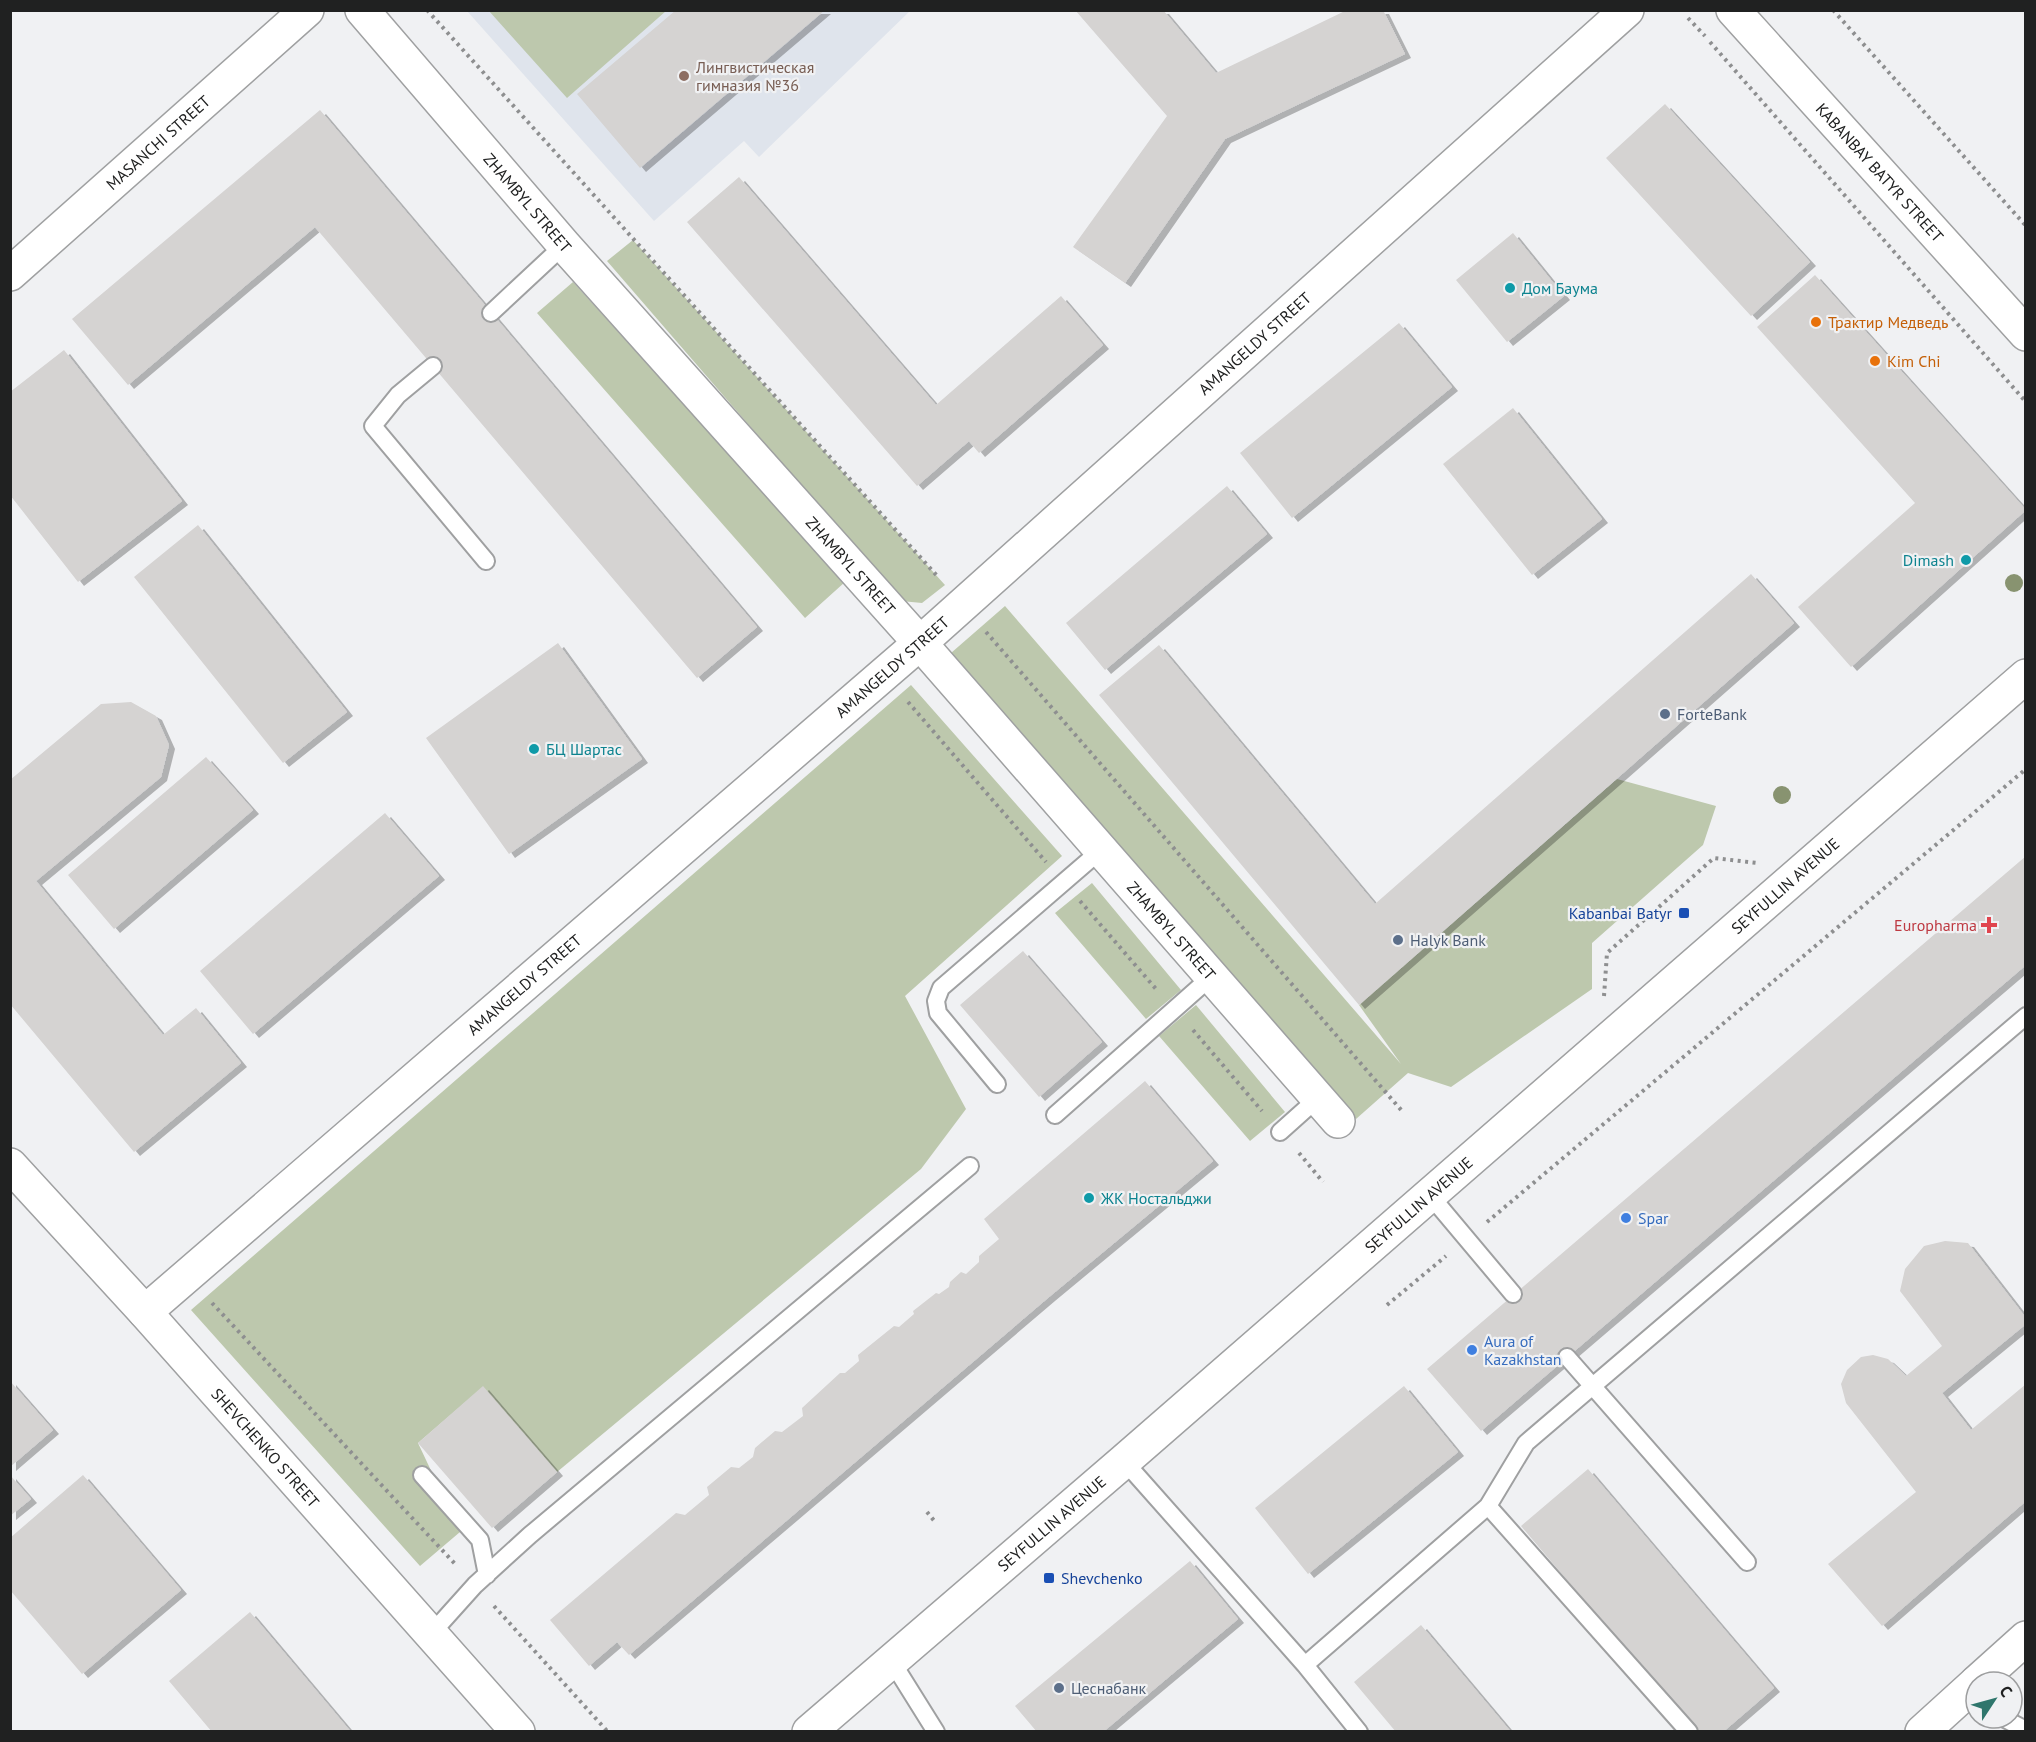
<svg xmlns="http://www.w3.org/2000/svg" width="2036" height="1742" viewBox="0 0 2036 1742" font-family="'PT Sans',sans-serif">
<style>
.built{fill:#dfe4ec}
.green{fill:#bdc8ad}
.building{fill:#d5d3d2;filter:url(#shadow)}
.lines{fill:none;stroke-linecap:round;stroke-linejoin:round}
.lane-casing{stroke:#9fa0a1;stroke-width:20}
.street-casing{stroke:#9fa0a1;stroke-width:36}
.secondary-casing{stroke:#9fa0a1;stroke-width:36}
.path{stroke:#8e8f90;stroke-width:4;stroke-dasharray:3 4.5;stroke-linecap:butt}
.lane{stroke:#fff;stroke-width:16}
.street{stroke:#fff;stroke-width:33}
.secondary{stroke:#fff;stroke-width:33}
.tree{fill:#889370}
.education-dot{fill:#8d6e63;stroke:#f0f1f3;stroke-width:2}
.culture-dot{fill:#0f9aa8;stroke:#f0f1f3;stroke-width:2}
.food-dot{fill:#e8710a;stroke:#f0f1f3;stroke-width:2}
.service-dot{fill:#5c6f8a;stroke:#f0f1f3;stroke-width:2}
.transit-dot{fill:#1a4fb4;stroke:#f0f1f3;stroke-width:2}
.health-dot{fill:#e0444e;stroke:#f0f1f3;stroke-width:2}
.shop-dot{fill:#3f7fe0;stroke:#f0f1f3;stroke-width:2}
.labels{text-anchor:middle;stroke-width:4.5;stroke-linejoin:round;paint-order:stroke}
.education-label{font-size:16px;fill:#785e54;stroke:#f0f1f3;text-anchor:start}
.street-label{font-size:16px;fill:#202121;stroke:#f0f1f3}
.culture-label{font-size:16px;fill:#0d838f;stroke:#f0f1f3;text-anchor:start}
.food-label{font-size:16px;fill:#c56008;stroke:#f0f1f3;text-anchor:start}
.service-label{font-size:16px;fill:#4e5e75;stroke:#f0f1f3;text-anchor:start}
.transit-label{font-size:16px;fill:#164399;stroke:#f0f1f3;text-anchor:end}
.health-label{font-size:16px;fill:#be3a42;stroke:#f0f1f3;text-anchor:end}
.shop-label{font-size:16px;fill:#366cbe;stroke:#f0f1f3;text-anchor:start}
</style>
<defs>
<filter id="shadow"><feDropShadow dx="6" dy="4" stdDeviation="0" flood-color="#0004"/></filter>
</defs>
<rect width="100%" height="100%" fill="#f0f1f3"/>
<path class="built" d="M467,11H910L759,157L744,141L654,221Z"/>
<path class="green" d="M489,11H666L567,98Z
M633,240L945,585L922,603L901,601L607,261Z
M573,282L845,582L805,618L537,313Z
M1005,606L1401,1064L1359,1005L1617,779L1716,806L1703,845L1592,943V989L1451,1087L1408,1073L1356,1119L951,653Z
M911,685L1062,856L905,996L966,1109L921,1169L557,1472L483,1387L418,1443L460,1532L420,1566L191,1310Z
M1092,883L1181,990L1146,1019L1055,913Z
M1196,1005L1285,1112L1250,1141L1159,1036Z"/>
<path class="building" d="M676,10H825L640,168L577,94Z
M1075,10H1163L1216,73L1347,10H1383L1405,54L1225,139L1125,283L1073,247L1167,116Z
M1665,104L1810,262L1751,316L1606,158Z
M320,110L757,627L697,678L315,227L128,385L72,319Z
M739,177L936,405L1061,296L1103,345L979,453L969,441L917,486L687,222Z
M1513,233L1564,296L1507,342L1456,280Z
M1815,275L2026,510L1851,667L1798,607L1915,503L1757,327Z
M1399,323L1452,387L1292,518L1240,453Z
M64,350L182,501L78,582L10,495V392Z
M1513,408L1602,519L1532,575L1443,464Z
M1227,486L1267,534L1105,670L1066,623Z
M198,525L347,712L283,763L134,577Z
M1751,574L1794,623L1359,1005L1099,695L1159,645L1375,904Z
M558,643L642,759L509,854L426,738Z
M131,702L156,716L169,745L161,777L36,881L163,1035L196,1008L241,1063L134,1152L10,1004V780L101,704Z
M206,757L253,810L114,929L68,875Z
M385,813L439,876L253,1034L200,971Z
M2026,856V965L1481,1431L1427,1369Z
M1023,951L1102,1042L1039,1097L960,1005Z
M1145,1081L1213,1161L1049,1297L629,1655L617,1642L589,1666L550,1620L676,1513L685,1515L709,1495L707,1487L731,1467L739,1468L753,1457L755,1448L775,1431L782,1432L803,1416L802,1408L840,1373H845L859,1361L858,1355L894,1326L899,1327L914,1314L913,1311L936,1293L939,1294L949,1287L950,1282L961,1272L966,1274L979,1262V1256L999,1239L984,1219Z
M1945,1241L1968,1243L2026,1318V1324L1942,1393L1971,1430L2026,1384V1501L1882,1626L1828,1564L1916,1492L1846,1403L1841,1384L1847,1370L1861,1357L1873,1355L1888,1359L1906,1376L1942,1346L1900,1291L1905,1269L1924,1246Z
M10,1381L53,1430L10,1467Z
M483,1386L557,1472L492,1528L418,1443Z
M1404,1386L1458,1452L1308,1574L1255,1508Z
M1588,1469L1774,1688L1723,1732H1696L1521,1526Z
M10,1475L31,1499L10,1516Z
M83,1475L181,1590L82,1674L10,1590V1538Z
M1190,1561L1238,1619L1103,1732H1037L1015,1706Z
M250,1612L351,1732H212L169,1681Z
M1421,1625L1511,1732H1396L1354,1682Z"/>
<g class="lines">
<g class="lane-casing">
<path id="lane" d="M491,313L564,245
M433,366L398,395L373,426L486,561
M997,1084L938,1013L936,1001L941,988L1101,850
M1055,1115L1212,976
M1280,1132L1318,1098
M1429,1194L1513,1294
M1567,1357L1747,1562
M1124,1461L1305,1665L1488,1506L1526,1443L2026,1016
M422,1475L480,1540L487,1575
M1488,1506L1689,1732
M431,1634L475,1585L530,1535L970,1166
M891,1660L936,1732
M1305,1665L1359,1732
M2003,1718L2026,1730"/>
</g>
<g class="street-casing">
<g id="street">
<path id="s1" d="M362,10L564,245L920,643L1338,1121"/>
<path id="s2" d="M145,1312L920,643L1627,10"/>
<path d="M1977,1682L2026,1638"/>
<path d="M1922,1732L1976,1683"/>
</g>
</g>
<g class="secondary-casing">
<g id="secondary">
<path id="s3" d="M1733,10L2026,334"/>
<path id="s4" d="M10,274L307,10"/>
<path id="s5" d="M10,1165L145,1312L518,1732"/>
<path id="s6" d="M809,1732L1124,1461L2026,676"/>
</g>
</g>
<path class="path" d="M427,10L939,578
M1833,10L2026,226
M1688,18L1705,36
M1710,42L2026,402
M986,632L1402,1111
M908,702L1046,862
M1080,901L1156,989
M1604,996L1607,953L1714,858L1757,863
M1193,1030L1262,1111
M1299,1153L1323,1182
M1487,1222L2026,769
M212,1303L456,1565
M1387,1305L1446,1256
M927,1512L936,1523
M494,1606L608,1732"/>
<use href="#lane" class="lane"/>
<use href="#street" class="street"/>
<use href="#secondary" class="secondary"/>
</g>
<g class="tree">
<circle cx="2014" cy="583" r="9"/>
<circle cx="1782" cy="795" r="9"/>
</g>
<circle class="education-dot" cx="684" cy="76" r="6"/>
<g class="culture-dot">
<circle cx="1510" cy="288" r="6"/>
<circle cx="1966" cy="560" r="6"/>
<circle cx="534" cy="749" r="6"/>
<circle cx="1089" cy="1198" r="6"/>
</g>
<g class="food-dot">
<circle cx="1816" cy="322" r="6"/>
<circle cx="1875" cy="361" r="6"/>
</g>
<g class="service-dot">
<circle cx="1665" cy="714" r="6"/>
<circle cx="1398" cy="940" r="6"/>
<circle cx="1059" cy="1688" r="6"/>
</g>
<g class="transit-dot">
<rect x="1678" y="907" width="12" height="12" rx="3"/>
<rect x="1043" y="1572" width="12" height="12" rx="3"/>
</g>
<path class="health-dot" d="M1986 916h6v6h6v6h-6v6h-6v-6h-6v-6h6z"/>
<g class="shop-dot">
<circle cx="1626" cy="1218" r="6"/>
<circle cx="1472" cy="1350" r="6"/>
</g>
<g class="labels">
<g class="education-label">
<text x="696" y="73">Лингвистическая<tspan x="696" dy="18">гимназия №36</tspan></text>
</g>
<g class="street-label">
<text dy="6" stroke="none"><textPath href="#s4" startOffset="198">MASANCHI STREET</textPath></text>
<text dy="6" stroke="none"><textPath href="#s3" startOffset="219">KABANBAY BATYR STREET</textPath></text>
<text dy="6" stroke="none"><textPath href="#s1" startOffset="254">ZHAMBYL STREET</textPath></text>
<text dy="6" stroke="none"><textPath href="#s2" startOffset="1473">AMANGELDY STREET</textPath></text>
<text dy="6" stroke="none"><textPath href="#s1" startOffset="740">ZHAMBYL STREET</textPath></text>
<text dy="6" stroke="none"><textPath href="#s2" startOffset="987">AMANGELDY STREET</textPath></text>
<text dy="6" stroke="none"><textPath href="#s6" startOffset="1292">SEYFULLIN AVENUE</textPath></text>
<text dy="6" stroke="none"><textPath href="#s1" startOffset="1226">ZHAMBYL STREET</textPath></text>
<text dy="6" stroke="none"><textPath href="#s2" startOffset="501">AMANGELDY STREET</textPath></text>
<text dy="6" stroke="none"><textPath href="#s6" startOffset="806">SEYFULLIN AVENUE</textPath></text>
<text dy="6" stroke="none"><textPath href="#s5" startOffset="381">SHEVCHENKO STREET</textPath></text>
<text dy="6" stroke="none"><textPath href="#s6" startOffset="320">SEYFULLIN AVENUE</textPath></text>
</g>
<g class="culture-label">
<text x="1522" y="294">Дом Баума</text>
<text x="1954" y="566" text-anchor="end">Dimash</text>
<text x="546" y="755">БЦ Шартас</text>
<text x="1101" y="1204">ЖК Ностальджи</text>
</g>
<g class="food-label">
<text x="1828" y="328">Трактир Медведь</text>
<text x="1887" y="367">Kim Chi</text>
</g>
<g class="service-label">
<text x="1677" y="720">ForteBank</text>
<text x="1410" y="946">Halyk Bank</text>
<text x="1071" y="1694">Цеснабанк</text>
</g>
<g class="transit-label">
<text x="1672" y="919">Kabanbai Batyr</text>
<text x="1061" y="1584" text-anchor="start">Shevchenko</text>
</g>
<g class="health-label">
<text x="1977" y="931">Europharma</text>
</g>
<g class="shop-label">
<text x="1638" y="1224">Spar</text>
<text x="1484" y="1347">Aura of<tspan x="1484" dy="18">Kazakhstan</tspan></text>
</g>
</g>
<rect width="2036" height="1742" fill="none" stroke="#202121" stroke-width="24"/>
<g transform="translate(1994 1700) rotate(54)"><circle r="28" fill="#f0f1f3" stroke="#9d9e9f" stroke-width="1.5"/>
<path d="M0-4.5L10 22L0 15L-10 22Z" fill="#2f766c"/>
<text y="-9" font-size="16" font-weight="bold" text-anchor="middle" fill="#202121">С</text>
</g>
</svg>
